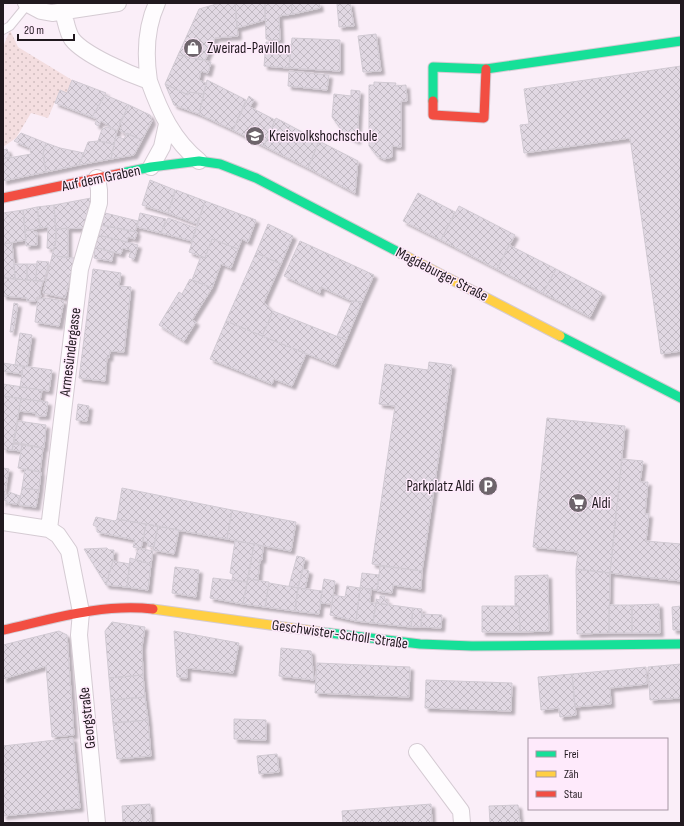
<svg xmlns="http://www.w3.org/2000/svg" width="684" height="826" viewBox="0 0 684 826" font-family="'Sofia Sans Condensed',sans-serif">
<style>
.park{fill:url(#park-dots)}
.building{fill:url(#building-cross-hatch);stroke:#d1cad3;filter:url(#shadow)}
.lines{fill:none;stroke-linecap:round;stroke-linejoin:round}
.lane-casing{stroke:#d5cbd3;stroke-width:10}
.street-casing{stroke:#d5cbd3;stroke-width:18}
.fast-casing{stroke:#d5cbd3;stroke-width:11}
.slow-casing{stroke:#d5cbd3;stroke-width:11}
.jam-casing{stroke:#d5cbd3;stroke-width:11}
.lane{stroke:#fefcfe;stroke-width:8}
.street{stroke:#fefcfe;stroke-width:16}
.fast{stroke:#16e098;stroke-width:9}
.slow{stroke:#ffcf43;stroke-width:9}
.jam{stroke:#f24e42;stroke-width:9}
.labels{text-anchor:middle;stroke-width:3;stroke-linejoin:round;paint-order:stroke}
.poi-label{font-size:15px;fill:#21191f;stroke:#feeafb;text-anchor:start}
.street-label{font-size:15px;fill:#21191f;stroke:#feeafb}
</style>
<defs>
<pattern id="park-dots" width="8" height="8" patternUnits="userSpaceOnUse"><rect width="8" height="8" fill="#f4dee0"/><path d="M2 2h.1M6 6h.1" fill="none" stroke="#d1bec0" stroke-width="1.8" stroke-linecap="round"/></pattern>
<pattern id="building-cross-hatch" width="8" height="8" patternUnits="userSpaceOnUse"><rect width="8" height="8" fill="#e1d8e3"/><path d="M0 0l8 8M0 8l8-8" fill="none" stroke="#c1b9c2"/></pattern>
<filter id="shadow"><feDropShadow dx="3.5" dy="3.5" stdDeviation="1" flood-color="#0004"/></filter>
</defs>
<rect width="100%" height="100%" fill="#faeef8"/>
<path class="park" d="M10,30L18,47L72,80L67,93L60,90L48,118L31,113L16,138L3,147V47Z"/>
<path class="building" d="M220,3H235L238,36L215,38L205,60L178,55L199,9Z
M235,3H265V20L237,28Z
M265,3H291L293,14L279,16L280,40L266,39Z
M291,3H319L320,8L293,14Z
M350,3L354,26L339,27L337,4Z
M376,34L381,71L363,72L358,36Z
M292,38L340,40V71L289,68Z
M266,42L291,45L289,68L264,66Z
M178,55L211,62L208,73L201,71L199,80L206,83L204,94L188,92V95L165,84Z
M681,66V351L661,354L630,138L524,153L520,125L529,124L524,89Z
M289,71L329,75L327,90L288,86Z
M72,80L106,93L92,117L55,103L60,90L67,93Z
M207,80L246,100L233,130L199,114Z
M374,82L396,83L395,86L406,85L407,101H401V147L392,146V157L384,159L377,156L369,146V85H374Z
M165,84L188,95V92L204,94L199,114L174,105Z
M351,90L360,91L357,141L345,135L332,117L334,94L351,96Z
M105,95L129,105L117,131L101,121L98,126L95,124L97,119L92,117Z
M249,96L254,100L250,107L275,120L264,146L233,130Z
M129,105L150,115L152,121L142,140L120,131L122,125L119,124Z
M276,118L319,141L308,168L264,146Z
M107,127L117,131L114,144L98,141L102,129Z
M21,133L46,143L43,154L46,172L3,181V159L31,154L30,148L14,141Z
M127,133L142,140L134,155L111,159L116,136L124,139Z
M98,141L114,144L111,159L79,165L88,142Z
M319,141L358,161L355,193L308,168Z
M46,143L60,148L84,153L79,165L46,172L43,154Z
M7,149L10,157L3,159V150Z
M150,180L175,190L168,213L142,205Z
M176,190L205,201L197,224L168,213Z
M418,193L455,212L441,240L403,221Z
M91,198L84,228L56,229L54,205Z
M205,201L256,220L248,242L242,239L238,249L212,239L205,258L189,252Z
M54,205L56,240L54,250L47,248L48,227L40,228L37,207Z
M459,206L515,235L497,269L441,240Z
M37,207L40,228L25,231L23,210Z
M23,210L26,240L3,244V213Z
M105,213L138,221L135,232L101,225Z
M140,213L166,219L161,233L137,227Z
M168,218L196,228L192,241L161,233Z
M268,224L293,236L281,264L256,253Z
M101,225L123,229L137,232L135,239L128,237L127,242L98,235Z
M68,228V257L52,256L56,240V229Z
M33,229L34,232H37V245L26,246L25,231Z
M98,235L138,245L134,259L129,257L131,250L123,248L121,254L95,247Z
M212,239L238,249L231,268L221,264L212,288L192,280L201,256L205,258Z
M300,241L374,275L362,302L352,301L321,287L320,293L284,276Z
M12,243L14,264L15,279L4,278L3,267V244Z
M509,245L556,269L543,293L497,269Z
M95,247L113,253L112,261L94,258Z
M256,253L281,264L264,302L273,312L262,336L226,321Z
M52,256L75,258L65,298L43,293Z
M37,261L49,262L44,281H36Z
M14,264H27V280L15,279Z
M27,264H37L36,281L27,280Z
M93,269L121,273L119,286L131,287L124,352L110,351L109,358L107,357L105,381L79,378Z
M556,269L602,293L590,317L543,293Z
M3,278L43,281L40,292L41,297H37L36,301H27V298L3,296Z
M190,279L212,288L192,320L196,322L184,341L159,325L179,292L182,294Z
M46,298L64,301L59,326L35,322L38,299Z
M352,301L362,302L346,340L337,336Z
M14,303L18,304L13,332H10Z
M273,311L346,340L335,365L262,336Z
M226,321L306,354L292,386L274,379L272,384L210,359Z
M20,333L32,335L27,367L15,365Z
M429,362L452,365L422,571L372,564L395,406L379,404L385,364L428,370Z
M3,363L23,366L22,374L3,371Z
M23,366L52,370L49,391L20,387Z
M3,384L42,390L40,401L3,396Z
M3,396L21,399L12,450L3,449Z
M21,399L48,402L46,416H36V413L19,411Z
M78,404L89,406L87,421L76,420Z
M547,418L625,426L610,573L576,569L578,552L533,547Z
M18,421L46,425L44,448L14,442Z
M14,444L22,445L21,451L12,450Z
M22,445L43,448L40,472L18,468Z
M622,459L643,461L640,482H648L645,514H649L646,541L681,544V581L610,573Z
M3,468L9,469L3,503Z
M25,469L41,472L39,490L22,488Z
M22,488L39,490L36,507L19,505Z
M122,488L232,510L227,539L117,519Z
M9,492L20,496L17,504L7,503V501L4,500L5,494L8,495Z
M232,510L296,522L291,551L227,539Z
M96,517L115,521L117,519L146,524L141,549L133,547L135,540L97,532V527L93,525Z
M146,524L158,526L154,547L148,546V542L143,541Z
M158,526L179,530L174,554L153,550Z
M235,541L254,544L247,582L232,580L233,574L230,573Z
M254,544L263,547L262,560L260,559L258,580L248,579Z
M107,548L109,550H114L113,561L106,585L84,549Z
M138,548L153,551L151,564L135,560Z
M297,556L305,558L298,588L289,586Z
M130,558L151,564L148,590L127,587Z
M113,561L130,564L127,587L106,585Z
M380,566L422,571L421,589L393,585L392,593L377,591Z
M175,567L199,570L196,597L172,593Z
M303,569L309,571L305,589L298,588Z
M576,569L610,573L609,633L577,634Z
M362,573L379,575L377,590L360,588Z
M548,575L549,631L520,632L519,606H515V576Z
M213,578L247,582L243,604L210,598Z
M248,579L269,582L265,607L243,604Z
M324,579L335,581L332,604L320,603Z
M269,583L298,588L295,611L265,607Z
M347,586L360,588L356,621L330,615L333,595L345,597Z
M298,588L322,591L319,614L295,611Z
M360,588L371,589L370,603H376L373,623L356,621Z
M380,596H385L384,600L388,601V605L376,603V599L380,600Z
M376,603L413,608L411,627L373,623Z
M659,604L660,633H632V605Z
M609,605H632V633H609Z
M482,606H519L520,632H482Z
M681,606V630H673L672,607Z
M413,608L422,609L421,627H411Z
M422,614L442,615L441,628L421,627Z
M112,622L145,627L142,647L143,675L109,678L105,631Z
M59,631L67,635L74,735L52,737L46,666L3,679V645Z
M174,631L239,643L233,673L187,668V678L177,677Z
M281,648L311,651L314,680L279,676Z
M317,663L410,667L409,697L315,693Z
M681,664V698L650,700L648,667Z
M646,667L647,684L610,688L611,704L575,707L572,674Z
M572,674L576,715L560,717L559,708L541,710L538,677Z
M143,675L145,697L111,700L109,678Z
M426,680L512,683L511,711L425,708Z
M145,697L148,720L113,723L111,700Z
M234,719L266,720V740L234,739Z
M148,720L151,756L117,759L113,723Z
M73,738L80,808L3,816V746Z
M277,754L279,772L259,774L257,756Z
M150,804L151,823H123L122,806Z
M431,804L432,823H343L342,811Z
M518,805L520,823H490L489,806Z"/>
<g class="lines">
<g class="lane-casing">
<path id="lane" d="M3,30L10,26L28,4"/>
</g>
<g class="street-casing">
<path id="street" d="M26,3L41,11L52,13L118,3
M63,12C66,21 67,32 72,39C84,55 129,74 149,81C160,112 173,140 199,161
M149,81C145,55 146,27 157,3
M151,167L162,147L167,124
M3,522L49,529L58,535L69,551L81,612L79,635L97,823
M49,529L80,269L99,203V190L97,178
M417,752L461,811L462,823"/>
</g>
<g class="fast-casing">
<path id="fast" d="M433,101V67L486,69L681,41
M122,173L151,167L199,161L220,164L256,178L402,254
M560,336L681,398
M321,632L420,644L472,646L681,644"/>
</g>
<g class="slow-casing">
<path id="slow" d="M402,254L560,336
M153,609L321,632"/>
</g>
<g class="jam-casing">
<path id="jam" d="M433,101V115L484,118L486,69
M3,198L122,173
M3,630C52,619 103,603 153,609"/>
</g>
<use href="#lane" class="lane"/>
<use href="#street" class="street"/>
<use href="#fast" class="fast"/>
<use href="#slow" class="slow"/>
<use href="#jam" class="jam"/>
</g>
<defs>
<g id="shop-disc" transform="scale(1)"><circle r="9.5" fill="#6d646b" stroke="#feeafb"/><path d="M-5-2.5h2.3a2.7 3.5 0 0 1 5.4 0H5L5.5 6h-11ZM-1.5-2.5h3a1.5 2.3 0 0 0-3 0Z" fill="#fff"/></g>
<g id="school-disc" transform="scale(1)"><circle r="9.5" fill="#6d646b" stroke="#feeafb"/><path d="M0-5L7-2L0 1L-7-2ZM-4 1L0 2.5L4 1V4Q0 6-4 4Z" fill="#fff"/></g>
<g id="parking-disc" transform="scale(1)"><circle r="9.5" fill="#6d646b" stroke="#feeafb"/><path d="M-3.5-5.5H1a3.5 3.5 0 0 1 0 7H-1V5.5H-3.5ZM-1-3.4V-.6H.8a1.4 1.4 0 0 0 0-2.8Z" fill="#fff"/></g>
<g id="supermarket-disc" transform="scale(1)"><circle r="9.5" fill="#6d646b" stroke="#feeafb"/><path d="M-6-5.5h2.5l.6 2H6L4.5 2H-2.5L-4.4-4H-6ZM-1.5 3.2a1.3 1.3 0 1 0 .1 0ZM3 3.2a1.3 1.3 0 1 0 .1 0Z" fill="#fff"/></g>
</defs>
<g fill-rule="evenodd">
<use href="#shop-disc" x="193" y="48"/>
<use href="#school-disc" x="255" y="136"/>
<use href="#parking-disc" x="488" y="486"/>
<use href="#supermarket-disc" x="578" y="503"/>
</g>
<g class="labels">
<g class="poi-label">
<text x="207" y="53">Zweirad-Pavillon</text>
<text x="269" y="141">Kreisvolkshochschule</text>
<text x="474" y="491" text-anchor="end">Parkplatz Aldi</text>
<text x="592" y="508">Aldi</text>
</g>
<g class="street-label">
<text transform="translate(101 178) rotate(-12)" y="5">Auf dem Graben</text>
<text transform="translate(442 274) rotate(27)" y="5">Magdeburger Straße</text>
<text transform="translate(70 352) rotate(-83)" y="5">Armesündergasse</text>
<text transform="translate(340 634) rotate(8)" y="5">Geschwister-Scholl-Straße</text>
<text transform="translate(87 718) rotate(-96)" y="5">Georgstraße</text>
</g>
</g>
<rect width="684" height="826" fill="none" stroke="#21191f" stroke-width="8"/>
<rect x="528" y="738" width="140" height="72" fill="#feeafb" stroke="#a696a3"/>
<rect x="536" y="751" width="20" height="6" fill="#16e098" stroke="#a696a3"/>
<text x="564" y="758" font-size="12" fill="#21191f">Frei</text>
<rect x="536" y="771" width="20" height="6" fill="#ffcf43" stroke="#a696a3"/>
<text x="564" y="778" font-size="12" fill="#21191f">Zäh</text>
<rect x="536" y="791" width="20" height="6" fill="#f24e42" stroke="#a696a3"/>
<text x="564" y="798" font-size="12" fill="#21191f">Stau</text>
<path d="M18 34v6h56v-6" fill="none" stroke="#21191f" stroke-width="2"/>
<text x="24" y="34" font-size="12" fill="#21191f" stroke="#feeafb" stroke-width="3" paint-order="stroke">20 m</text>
</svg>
